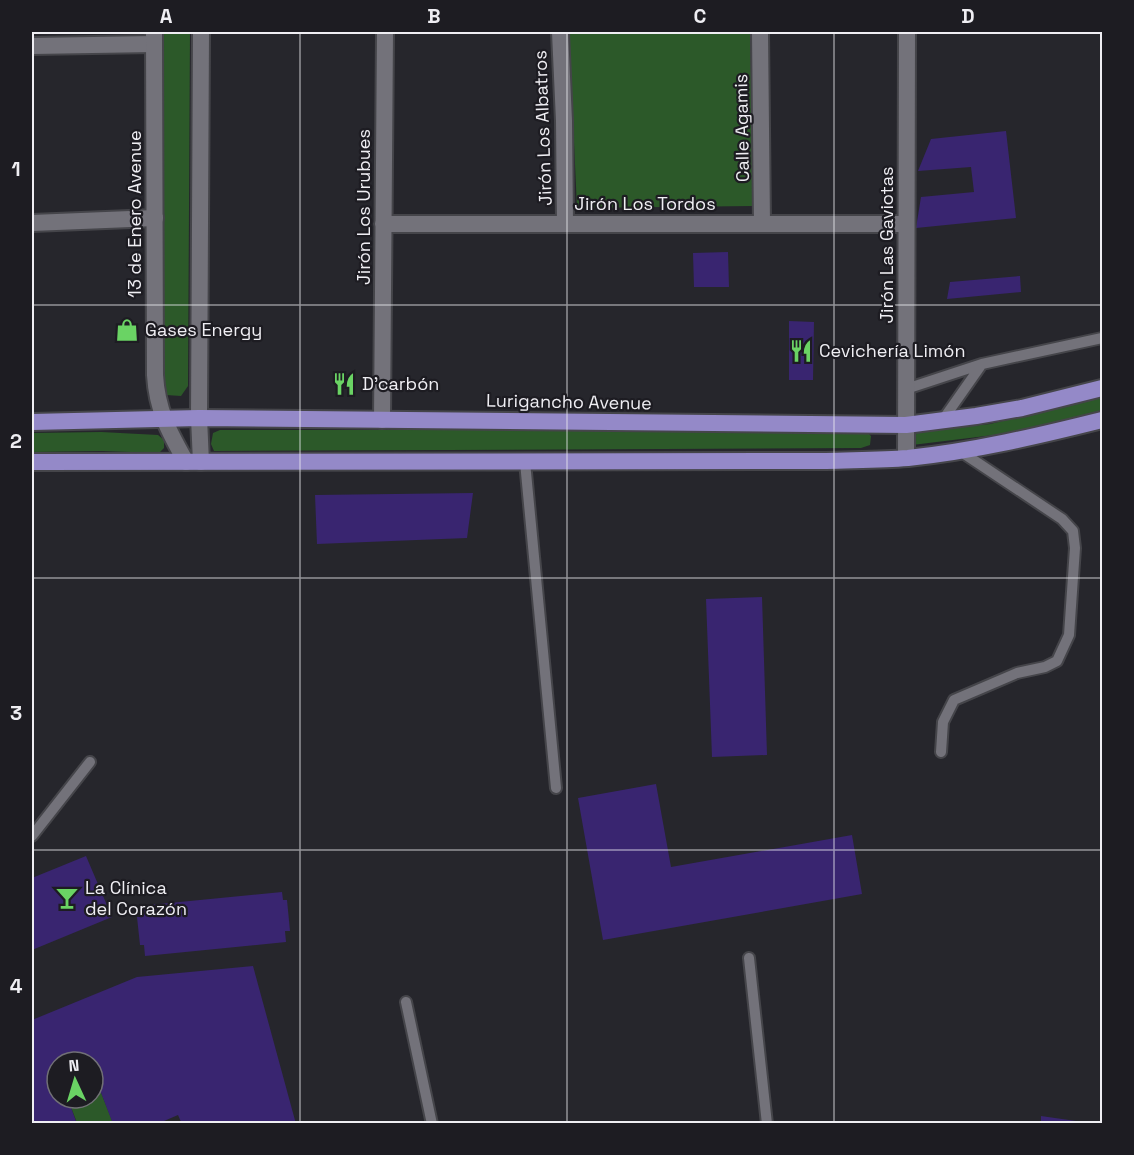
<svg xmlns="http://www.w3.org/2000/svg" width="1134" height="1155" viewBox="0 0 1134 1155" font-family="'Space Grotesk',sans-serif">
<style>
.green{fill:#2c5929}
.building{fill:#392570}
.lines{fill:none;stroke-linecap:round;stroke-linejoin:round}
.service-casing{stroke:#45454a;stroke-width:14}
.minor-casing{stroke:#45454a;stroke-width:20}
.secondary-casing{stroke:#45454a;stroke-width:20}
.primary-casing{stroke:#45454a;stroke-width:20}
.service{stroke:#73727a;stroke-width:10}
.minor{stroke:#73727a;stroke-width:16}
.secondary{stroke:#73727a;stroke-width:16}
.primary{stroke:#9489c8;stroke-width:16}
.grid{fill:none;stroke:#efeef3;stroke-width:1.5;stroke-opacity:0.55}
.labels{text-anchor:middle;stroke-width:4.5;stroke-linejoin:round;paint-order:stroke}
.street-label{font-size:18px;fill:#efeef3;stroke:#1d1c22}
.poi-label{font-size:18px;fill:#efeef3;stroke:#1d1c22;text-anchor:start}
.neatline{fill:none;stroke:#efeef3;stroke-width:2}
.grid-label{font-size:20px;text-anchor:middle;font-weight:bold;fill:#efeef3}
</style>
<rect width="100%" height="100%" fill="#26262c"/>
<path class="green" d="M164,32H190L188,386L181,396L166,395L162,384Z
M569,32H750L754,206L577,208Z
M1102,397V410L1030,429L994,435L912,445L911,432L990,424Z
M705,427L865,430L871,436L870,445L861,448L214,451L211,444L213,433L220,430H516Z
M101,432L158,435L164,440V448L159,453L101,451L32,452V433Z
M100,1090L113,1123H77L69,1102L79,1098H93V1092Z"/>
<path class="building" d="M1006,131L1016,218L916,228L921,197L974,192L971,167L918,171L931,139Z
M728,252L729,287H694L693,253Z
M1020,276L1021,292L947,299L950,282Z
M789,321L814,322L813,380H789Z
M473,493L467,538L317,544L315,495Z
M762,597L767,755L712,757L706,599Z
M656,784L671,867L852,835L862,894L603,940L578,798Z
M86,856L112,917L32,950V878Z
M282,892L283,900H287L290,931H285L286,942L145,956L144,945H140L137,917H141L139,906Z
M253,966L296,1124H182L178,1115L157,1124H113L100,1090L93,1092V1062H57V1098H79L69,1102L77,1124H32V1020L137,977Z
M1041,1116L1083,1122V1124H1041Z"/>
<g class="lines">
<g class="service-casing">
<path id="service" d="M906,389L982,364L1102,338
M942,421L982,364
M525,462L556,788
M941,752L943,722L954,700L1017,673L1045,667L1057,661L1069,635L1075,548L1073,531L1062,519L960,451
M32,836L90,762
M749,958L767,1124
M406,1002L432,1124"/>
</g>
<g class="minor-casing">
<path id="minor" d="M560,32L564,121L565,224
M760,32L762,224
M32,46L154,44
M32,223L155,218
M383,224H906
M382,420L385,32
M906,458L907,32"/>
</g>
<g class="secondary-casing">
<path id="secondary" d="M154,32L155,375C157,410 169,432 186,462
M201,462L199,418L201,32"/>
</g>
<g class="primary-casing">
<path id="primary" d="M32,422L199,418L906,425L976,416L1022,408L1102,388
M32,462L826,461C853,460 881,460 908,458C974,451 1038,436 1102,420"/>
</g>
<use href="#service" class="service"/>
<use href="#minor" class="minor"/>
<use href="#secondary" class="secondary"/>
<use href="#primary" class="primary"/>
</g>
<path class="grid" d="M300,32V1124M567,32V1124M834,32V1124M32,305H1102M32,578H1102M32,850H1102"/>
<defs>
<g id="shop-bare" transform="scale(1.8)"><path d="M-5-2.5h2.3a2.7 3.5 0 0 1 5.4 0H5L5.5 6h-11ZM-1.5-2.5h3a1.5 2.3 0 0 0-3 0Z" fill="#6ad364" stroke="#1d1c22" stroke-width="2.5" paint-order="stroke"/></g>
<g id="restaurant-bare" transform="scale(1.8)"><path d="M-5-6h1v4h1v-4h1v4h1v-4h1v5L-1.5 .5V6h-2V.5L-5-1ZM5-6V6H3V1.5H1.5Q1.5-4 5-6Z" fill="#6ad364" stroke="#1d1c22" stroke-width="2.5" paint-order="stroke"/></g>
<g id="bar-bare" transform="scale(1.8)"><path d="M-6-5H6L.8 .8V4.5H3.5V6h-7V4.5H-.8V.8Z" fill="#6ad364" stroke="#1d1c22" stroke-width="2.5" paint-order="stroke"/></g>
</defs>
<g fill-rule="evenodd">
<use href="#shop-bare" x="127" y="330"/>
<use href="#restaurant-bare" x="801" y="351"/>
<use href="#restaurant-bare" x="344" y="384"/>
<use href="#bar-bare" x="67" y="898"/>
</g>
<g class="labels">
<g class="street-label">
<text transform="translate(543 128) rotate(-92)" y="6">Jirón Los Albatros</text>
<text transform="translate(742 128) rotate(-91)" y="6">Calle Agamis</text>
<text x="645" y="210">Jirón Los Tordos</text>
<text transform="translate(364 207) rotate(-90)" y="6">Jirón Los Urubues</text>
<text transform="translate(135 214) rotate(-90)" y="6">13 de Enero Avenue</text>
<text transform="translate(887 245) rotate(-90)" y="6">Jirón Las Gaviotas</text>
<text transform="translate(569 402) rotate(1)" y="6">Lurigancho Avenue</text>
</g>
<g class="poi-label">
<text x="145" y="336">Gases Energy</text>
<text x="819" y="357">Cevichería Limón</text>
<text x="362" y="390">D'carbón</text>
<text x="85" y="894">La Clínica<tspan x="85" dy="21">del Corazón</tspan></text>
</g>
</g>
<rect width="1134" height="1155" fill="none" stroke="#1d1c22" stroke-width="66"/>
<g transform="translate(75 1080) rotate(356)"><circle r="28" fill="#1d1c22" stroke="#717076" stroke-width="1.5"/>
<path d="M0-4.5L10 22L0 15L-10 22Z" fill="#6ad364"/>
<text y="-9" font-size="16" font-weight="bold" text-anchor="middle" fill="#efeef3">N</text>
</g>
<rect x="33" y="33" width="1068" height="1089" class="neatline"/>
<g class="grid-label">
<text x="166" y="23">A</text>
<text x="434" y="23">B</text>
<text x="700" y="23">C</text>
<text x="968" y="23">D</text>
<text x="16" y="176">1</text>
<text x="16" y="448">2</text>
<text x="16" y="720">3</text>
<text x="16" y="993">4</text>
</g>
</svg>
